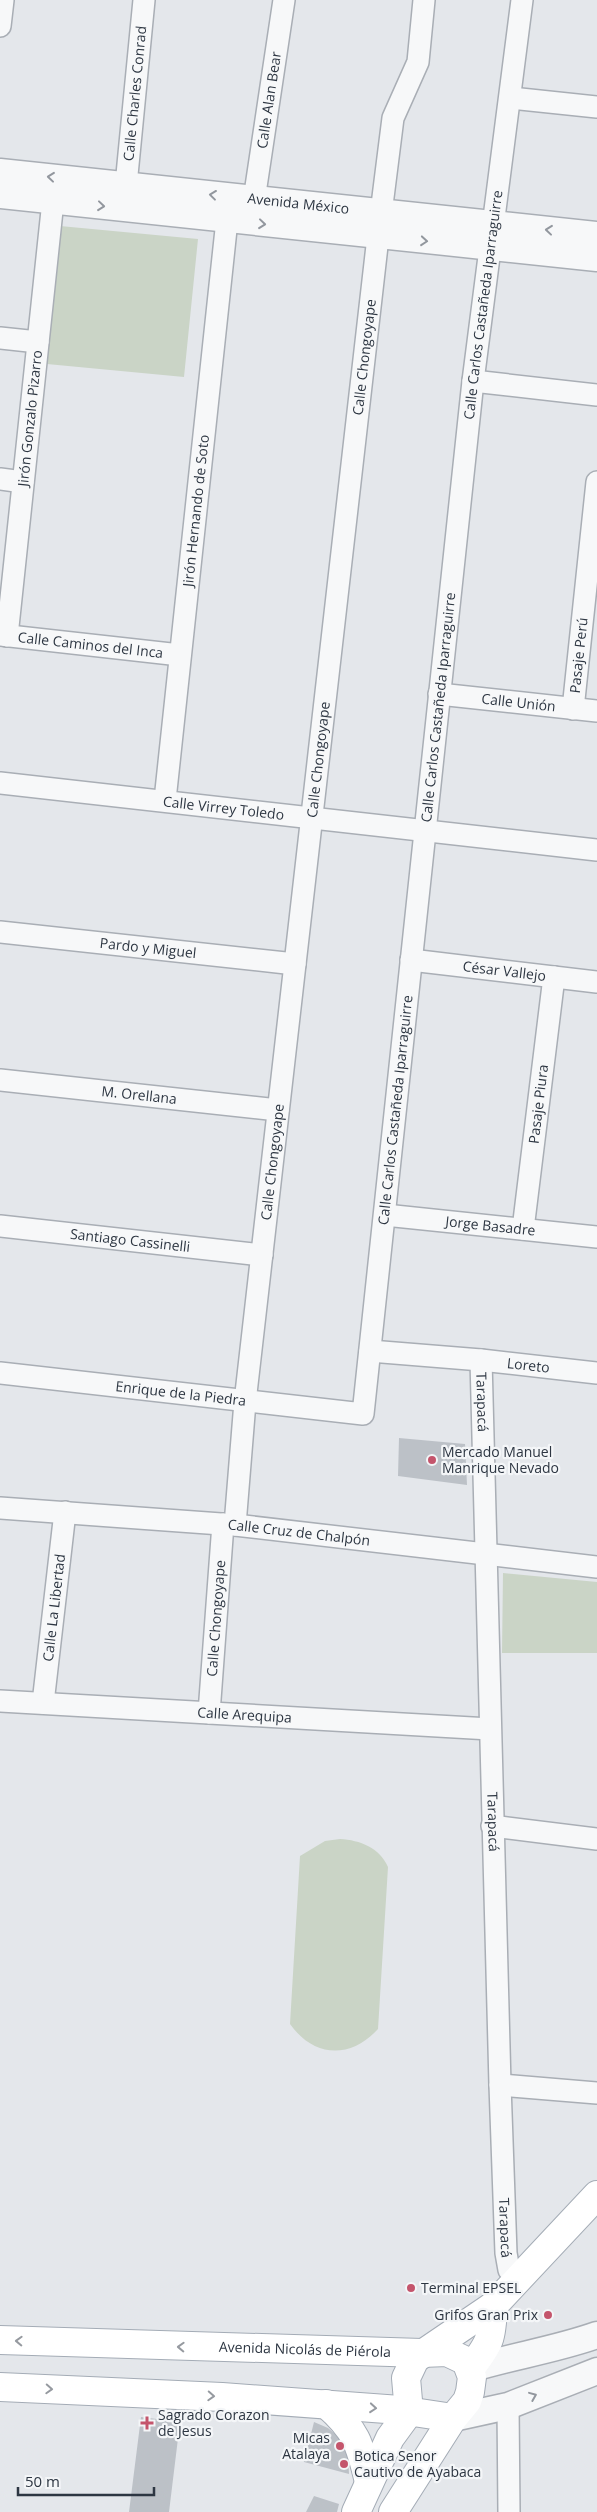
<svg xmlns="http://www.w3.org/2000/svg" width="597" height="2512" viewBox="0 0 597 2512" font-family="'Open Sans',sans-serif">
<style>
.green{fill:#cad4c6}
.building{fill:#bcc1c7}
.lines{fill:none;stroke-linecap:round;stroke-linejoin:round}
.minor-casing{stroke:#a9aeb5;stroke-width:24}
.tertiary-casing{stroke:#a9aeb5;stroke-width:29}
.primary-casing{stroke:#a4acb6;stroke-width:30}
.minor{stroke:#f7f8f9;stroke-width:21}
.tertiary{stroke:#f7f8f9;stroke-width:26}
.primary{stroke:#fff;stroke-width:28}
.oneway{stroke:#92979e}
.oneway2{stroke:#969aa0}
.poi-dot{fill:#c4556c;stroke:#f4f6f8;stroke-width:2}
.labels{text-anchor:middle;stroke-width:4.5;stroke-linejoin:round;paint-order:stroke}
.street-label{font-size:14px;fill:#2d3642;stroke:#f4f6f8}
.poi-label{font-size:14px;fill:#2d3642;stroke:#f4f6f8;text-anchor:start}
</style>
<rect width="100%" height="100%" fill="#e4e7eb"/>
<path class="green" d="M60,226L198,239L184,377L47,364Z
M503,1573L597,1582V1653H502Z
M340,1839C360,1840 380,1848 388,1867L378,2029C351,2059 314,2058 290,2024L300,1856L325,1841Z"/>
<path class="building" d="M399,1438L465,1444L467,1485L398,1476Z
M141,2417L180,2422L169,2512H129Z
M314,2422L328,2428L341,2439L348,2456L349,2474L304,2462Z
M314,2496L339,2504L337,2512H306Z"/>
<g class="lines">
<g class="minor-casing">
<g id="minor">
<path d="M0,26L3,0"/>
<path d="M511,98L597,107"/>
<path id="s1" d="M126,185L144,0"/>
<path id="s2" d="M254,200L284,0"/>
<path d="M0,338L38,342"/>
<path d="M473,381L597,395"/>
<path d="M0,479L23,482"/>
<path id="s3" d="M0,635L180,655"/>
<path id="s4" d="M7,636L53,201"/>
<path id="s5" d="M439,694L597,711"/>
<path id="s6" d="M573,709L597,482"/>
<path id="s7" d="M0,783L597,850"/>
<path id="s8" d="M165,800L227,220"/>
<path id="s9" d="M0,932L295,964"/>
<path id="s10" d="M411,960L597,982"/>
<path id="s11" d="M0,1080L278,1110"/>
<path id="s12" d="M385,1215L597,1237"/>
<path id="s13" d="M0,1226L262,1255"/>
<path id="s14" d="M523,1229L554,977"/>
<path id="s15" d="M370,1351L481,1360L597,1373"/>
<path id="s16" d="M481,1360L500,2085L506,2253L509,2270L518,2280"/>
<path id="s17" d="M0,1373L363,1414L473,381L522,0"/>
<path id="s18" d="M0,1508L235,1525L597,1567"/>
<path id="s19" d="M235,1525L245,1402L378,237L393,118L418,62L424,0"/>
<path id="s20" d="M0,1701L490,1729"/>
<path id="s21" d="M43,1703L65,1512"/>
<path id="s22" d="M209,1713L223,1524"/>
<path d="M492,1826L597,1839"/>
<path d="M500,2085L597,2093"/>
<path d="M508,2406L509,2512"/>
</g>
</g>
<g class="tertiary-casing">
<g id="tertiary">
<path id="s23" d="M0,172L597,235"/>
<path d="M0,195L597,258"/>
<path d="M470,2369C512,2356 555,2350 597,2335"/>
<path d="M453,2418L508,2406L597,2371"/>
</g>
</g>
<g class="primary-casing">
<g id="primary">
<path id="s24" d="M0,2340L422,2353L447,2352L466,2361L472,2377L470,2392L467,2401L453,2418L393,2512"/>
<path d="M470,2369C490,2343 492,2339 493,2306"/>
<path d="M0,2387L222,2397L400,2410L453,2418"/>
<path d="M326,2404C356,2430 360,2444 369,2482"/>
<path d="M356,2512L390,2438L409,2412L406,2378L415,2359L493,2306L597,2195"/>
</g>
</g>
<use href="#minor" class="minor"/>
<use href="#tertiary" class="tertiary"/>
<use href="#primary" class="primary"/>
</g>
<defs><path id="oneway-chevron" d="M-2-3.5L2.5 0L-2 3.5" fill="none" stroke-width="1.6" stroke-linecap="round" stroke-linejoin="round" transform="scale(1.25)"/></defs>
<g class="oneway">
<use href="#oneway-chevron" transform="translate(51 177) rotate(-174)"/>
<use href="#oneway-chevron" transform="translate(213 195) rotate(-173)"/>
<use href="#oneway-chevron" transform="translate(101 206) rotate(6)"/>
<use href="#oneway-chevron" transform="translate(262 224) rotate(6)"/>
<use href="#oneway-chevron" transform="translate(549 230) rotate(-174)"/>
<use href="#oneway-chevron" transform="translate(424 241) rotate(5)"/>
<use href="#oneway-chevron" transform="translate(533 2396) rotate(-22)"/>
</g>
<g class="oneway2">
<use href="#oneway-chevron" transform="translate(19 2341) rotate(-178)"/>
<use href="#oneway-chevron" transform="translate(181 2347) rotate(-178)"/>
<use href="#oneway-chevron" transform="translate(49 2389) rotate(3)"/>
<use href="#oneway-chevron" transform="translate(211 2396) rotate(3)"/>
<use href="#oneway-chevron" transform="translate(373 2408) rotate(5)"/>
</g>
<g class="poi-dot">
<circle cx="432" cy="1460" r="5"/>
<circle cx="411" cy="2288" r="5"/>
<circle cx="548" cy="2315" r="5"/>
<path d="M144.5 2415.5h5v5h5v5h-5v5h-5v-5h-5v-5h5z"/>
<circle cx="340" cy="2446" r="5"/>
<circle cx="344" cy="2464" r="5"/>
</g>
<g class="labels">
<g class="street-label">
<text dy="5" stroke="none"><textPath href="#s1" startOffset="92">Calle Charles Conrad</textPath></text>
<text dy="5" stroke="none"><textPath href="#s2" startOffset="101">Calle Alan Bear</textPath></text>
<text dy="5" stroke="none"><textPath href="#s23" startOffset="300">Avenida México</textPath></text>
<text dy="5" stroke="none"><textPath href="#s17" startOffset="1481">Calle Carlos Castañeda Iparraguirre</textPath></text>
<text dy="5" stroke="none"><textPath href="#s19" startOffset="1175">Calle Chongoyape</textPath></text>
<text dy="5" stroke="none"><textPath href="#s4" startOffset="219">Jirón Gonzalo Pizarro</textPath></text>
<text dy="5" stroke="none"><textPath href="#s8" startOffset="291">Jirón Hernando de Soto</textPath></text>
<text dy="5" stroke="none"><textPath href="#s3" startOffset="91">Calle Caminos del Inca</textPath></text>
<text dy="5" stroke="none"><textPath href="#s6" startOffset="54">Pasaje Perú</textPath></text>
<text dy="5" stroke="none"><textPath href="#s5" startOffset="80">Calle Unión</textPath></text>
<text dy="5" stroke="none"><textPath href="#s17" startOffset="1076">Calle Carlos Castañeda Iparraguirre</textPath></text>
<text dy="5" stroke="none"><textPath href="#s19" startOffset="770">Calle Chongoyape</textPath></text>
<text dy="5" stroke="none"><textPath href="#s7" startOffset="225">Calle Virrey Toledo</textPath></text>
<text dy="5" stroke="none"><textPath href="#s9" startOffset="149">Pardo y Miguel</textPath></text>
<text dy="5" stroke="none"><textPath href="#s10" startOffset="94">César Vallejo</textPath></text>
<text dy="5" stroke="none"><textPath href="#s11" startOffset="140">M. Orellana</textPath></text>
<text dy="5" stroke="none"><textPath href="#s14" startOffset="126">Pasaje Piura</textPath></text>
<text dy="5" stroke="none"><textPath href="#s17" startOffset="671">Calle Carlos Castañeda Iparraguirre</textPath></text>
<text dy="5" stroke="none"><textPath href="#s19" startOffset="365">Calle Chongoyape</textPath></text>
<text dy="5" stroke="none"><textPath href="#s12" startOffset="106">Jorge Basadre</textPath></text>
<text dy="5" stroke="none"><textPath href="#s13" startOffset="131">Santiago Cassinelli</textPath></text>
<text dy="5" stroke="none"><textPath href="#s15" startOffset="159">Loreto</textPath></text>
<text dy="5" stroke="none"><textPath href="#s17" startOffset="182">Enrique de la Piedra</textPath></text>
<text dy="5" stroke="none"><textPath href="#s16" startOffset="42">Tarapacá</textPath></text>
<text dy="5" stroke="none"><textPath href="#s18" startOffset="300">Calle Cruz de Chalpón</textPath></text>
<text dy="5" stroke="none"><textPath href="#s21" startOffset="96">Calle La Libertad</textPath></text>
<text dy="5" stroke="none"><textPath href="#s22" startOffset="95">Calle Chongoyape</textPath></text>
<text dy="5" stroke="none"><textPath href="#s20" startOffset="245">Calle Arequipa</textPath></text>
<text dy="5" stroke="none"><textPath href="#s16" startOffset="462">Tarapacá</textPath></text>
<text dy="5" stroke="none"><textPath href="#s16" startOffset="868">Tarapacá</textPath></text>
<text dy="5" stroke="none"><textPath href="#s24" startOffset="305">Avenida Nicolás de Piérola</textPath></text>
</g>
<g class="poi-label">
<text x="442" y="1457">Mercado Manuel<tspan x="442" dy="16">Manrique Nevado</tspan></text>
<text x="421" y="2293">Terminal EPSEL</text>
<text x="538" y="2320" text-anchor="end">Grifos Gran Prix</text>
<text x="158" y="2420">Sagrado Corazon<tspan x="158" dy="16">de Jesus</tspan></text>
<text x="330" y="2443" text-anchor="end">Micas<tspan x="330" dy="16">Atalaya</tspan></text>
<text x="354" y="2461">Botica Senor<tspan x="354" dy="16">Cautivo de Ayabaca</tspan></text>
</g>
</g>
<path d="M18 2487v8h136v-8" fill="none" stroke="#2d3642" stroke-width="2.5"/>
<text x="25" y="2487" font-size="15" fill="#2d3642" stroke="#f4f6f8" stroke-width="4" paint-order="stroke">50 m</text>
</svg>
